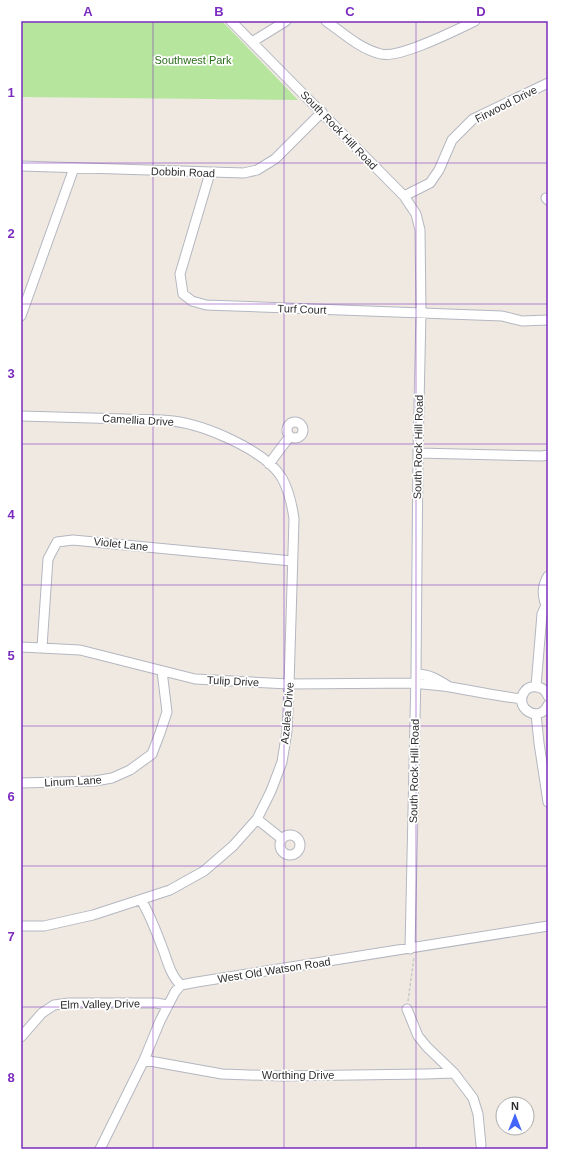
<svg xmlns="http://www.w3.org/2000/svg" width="569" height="1170" viewBox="0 0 569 1170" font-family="Helvetica,sans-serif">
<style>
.green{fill:#b6e59e}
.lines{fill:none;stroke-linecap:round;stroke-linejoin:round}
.street-casing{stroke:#b4b7c1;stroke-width:11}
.path{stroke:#c9c9c9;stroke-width:1.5;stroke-dasharray:3 2;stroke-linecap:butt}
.street{stroke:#fff;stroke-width:9}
.grid{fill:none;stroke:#7b2cbf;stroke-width:1;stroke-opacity:0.55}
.labels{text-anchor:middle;stroke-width:3.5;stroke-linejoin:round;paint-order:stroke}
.park-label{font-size:11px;fill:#2c6e1b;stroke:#fff}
.street-label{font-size:11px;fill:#2e2e2e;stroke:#fff}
.neatline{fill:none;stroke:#7b2cbf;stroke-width:1.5}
.grid-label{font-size:13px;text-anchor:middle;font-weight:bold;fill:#7b2cbf}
</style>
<rect width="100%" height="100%" fill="#efe9e1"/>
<path class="green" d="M21,21H222L298,100L21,97Z"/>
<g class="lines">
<g class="street-casing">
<path id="street" d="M231,21L404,196L416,214L420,230L421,311L418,453L416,674L410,949
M326,21C343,33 360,49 381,54C399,59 456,30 475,21
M252,42L286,21
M21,166L244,173L257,170L275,159L322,112
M210,173L180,274L183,294L192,301L206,305L502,316L522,321L548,320
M404,196L430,183L439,170L452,140L473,119L548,83
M546,198L548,200
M21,316L74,168
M21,416C56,417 90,418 125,419C141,420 158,419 173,421C205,425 265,450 282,478C289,491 292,504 294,519L289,685L287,731L282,762L271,791L257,819L233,846L204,871L170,890L93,915L44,926H21
M287 430a8 8 0 1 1 16 0a8 8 0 1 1-16 0Z
M418,453L542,456L548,455
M269,464L290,436
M546,606C542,594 542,586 548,576
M21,647L80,650L195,679L289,684L416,683C427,685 439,685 450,687C474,691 497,696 522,699
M42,647L48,559L57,542L73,540L292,561
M416,674C429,674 437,679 448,686
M536,686L542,614L548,601
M548,696C546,691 542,687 536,687C532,686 527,688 525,691C512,707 539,725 548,705
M536,714L539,743L548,802
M21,783L95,781L112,778L130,770L152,754L160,733L167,712L162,671
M257,819L282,839
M280 845a10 10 0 1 1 20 0a10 10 0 1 1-20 0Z
M141,900C151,916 157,934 164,952C168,964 172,977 181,985
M407,1009L418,1036L427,1047L454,1073L473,1098L478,1114L481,1145
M21,1037L42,1013L54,1005L69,1003H156L168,1005
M144,1060L222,1074L280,1076L426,1074L454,1073
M100,1149L144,1060L160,1021L175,992L181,985L197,982L548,926"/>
</g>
<path class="path" d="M408,1001L414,957"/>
<use href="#street" class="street"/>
</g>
<path class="grid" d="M153,21V1149M284,21V1149M416,21V1149M21,163H548M21,304H548M21,444H548M21,585H548M21,726H548M21,866H548M21,1007H548"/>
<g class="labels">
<g class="park-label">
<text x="193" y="64">Southwest Park</text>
</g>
<g class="street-label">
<text transform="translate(506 104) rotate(-27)" y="4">Firwood Drive</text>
<text transform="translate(339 130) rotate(46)" y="4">South Rock Hill Road</text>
<text transform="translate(183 172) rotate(2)" y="4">Dobbin Road</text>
<text transform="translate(302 309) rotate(2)" y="4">Turf Court</text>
<text transform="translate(138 420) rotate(3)" y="4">Camellia Drive</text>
<text transform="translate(418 447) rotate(-89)" y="4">South Rock Hill Road</text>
<text transform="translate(121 544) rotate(6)" y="4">Violet Lane</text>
<text transform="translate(233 681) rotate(3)" y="4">Tulip Drive</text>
<text transform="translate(287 713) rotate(-85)" y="4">Azalea Drive</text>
<text transform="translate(414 771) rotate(-89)" y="4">South Rock Hill Road</text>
<text transform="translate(73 781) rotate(-3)" y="4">Linum Lane</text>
<text transform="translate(274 970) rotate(-9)" y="4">West Old Watson Road</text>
<text transform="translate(100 1004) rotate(-1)" y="4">Elm Valley Drive</text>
<text x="298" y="1079">Worthing Drive</text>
</g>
</g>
<rect width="569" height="1170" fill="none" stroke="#ffffff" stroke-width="44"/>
<g transform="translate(515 1116)"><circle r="19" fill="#ffffff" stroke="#ababab"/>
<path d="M0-3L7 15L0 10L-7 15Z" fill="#4264fb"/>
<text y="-6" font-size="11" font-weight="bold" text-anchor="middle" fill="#2e2e2e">N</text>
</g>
<rect x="22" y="22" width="525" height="1126" class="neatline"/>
<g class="grid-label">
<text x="88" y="16">A</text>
<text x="219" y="16">B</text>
<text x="350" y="16">C</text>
<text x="481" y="16">D</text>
<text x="11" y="97">1</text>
<text x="11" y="238">2</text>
<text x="11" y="378">3</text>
<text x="11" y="519">4</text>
<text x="11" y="660">5</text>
<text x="11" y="801">6</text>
<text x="11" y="941">7</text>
<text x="11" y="1082">8</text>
</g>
</svg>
